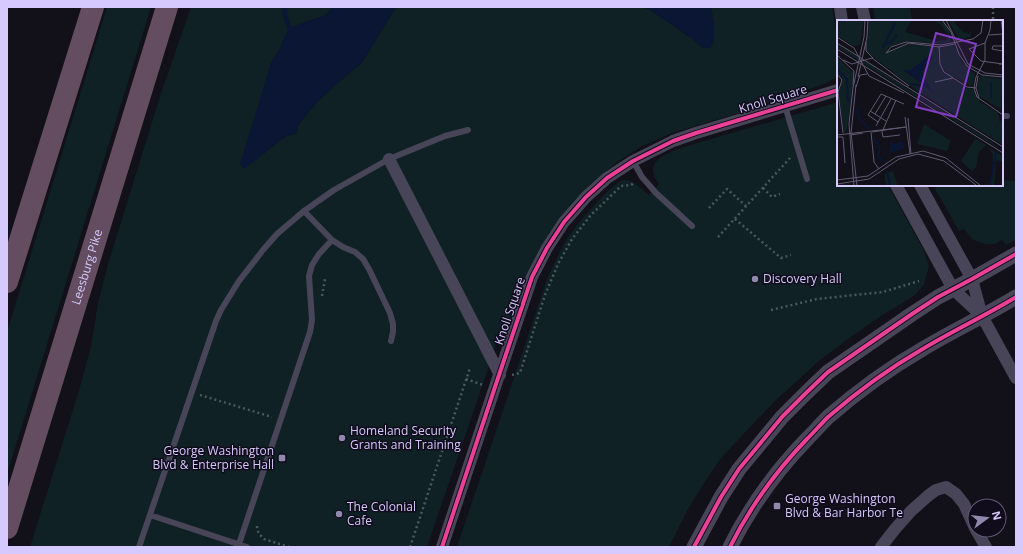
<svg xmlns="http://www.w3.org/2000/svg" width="1023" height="554" viewBox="0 0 1023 554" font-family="'Open Sans',sans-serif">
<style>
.green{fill:#0f2124}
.water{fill:#0b1534}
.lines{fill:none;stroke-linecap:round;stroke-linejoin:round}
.stream{stroke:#0b1534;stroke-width:4.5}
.path{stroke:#4c5764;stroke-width:2.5;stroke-dasharray:2 3;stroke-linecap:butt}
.service{stroke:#484559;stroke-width:6}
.minor{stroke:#484559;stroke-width:12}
.tertiary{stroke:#484559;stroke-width:15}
.motorway{stroke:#644d61;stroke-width:22}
.cycleway-casing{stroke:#110c1c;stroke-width:6}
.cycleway{stroke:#ea4096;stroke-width:4}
.poi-dot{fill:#9188ad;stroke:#110c1c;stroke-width:1.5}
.labels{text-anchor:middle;stroke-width:3;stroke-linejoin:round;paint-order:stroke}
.street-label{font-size:12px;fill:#d5c9fd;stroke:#110c1c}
.poi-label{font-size:12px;fill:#d5c9fd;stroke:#110c1c;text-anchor:start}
.inset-river{fill:none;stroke:#0b1534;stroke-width:2}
.inset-road{fill:none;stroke:#605a74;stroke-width:1}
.view{fill:#843cc5;fill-opacity:0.15;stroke:#843cc5;stroke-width:2}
.inset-edge{fill:none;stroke:#d5c9fd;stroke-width:2}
</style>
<rect width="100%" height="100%" fill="#121018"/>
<path class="green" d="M107,7H151L7,474V332Z
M191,7H333L326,15L306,22L284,38L281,47L271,63L244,168L286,136L296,134L298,126L302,120L318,101L348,74L361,64L396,7H642L652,11L694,40L703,48H710L714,40V25L711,7H832L838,39V76L827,83L742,112L672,133L642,146L616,163L590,185L571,206L509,334L500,340H497L487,372L427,547H30L80,387L91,346L98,303L108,264L162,90Z
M873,7H910L912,21H875Z
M835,103H838V185H888L924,251L929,266L924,285L914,296L881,316L852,336L819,361L775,401L721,458L702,486L687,511L669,547H457L547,279C553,266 559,253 566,240C573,229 611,183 623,180C633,178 642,190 649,195L659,184C640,159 671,152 690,145Z
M1002,180L1016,181V240L1006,245L1002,240L995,244H986L978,242L972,239L964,229L959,231L933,185H1002Z"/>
<path class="water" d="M333,7H396L361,64L348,74L318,101L302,120L298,126L296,134L286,136L244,169L240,164L271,63L281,47L284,38L289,28L326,15Z
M642,7H711L714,25V40L710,48H703L694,40L652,11Z"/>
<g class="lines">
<path class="stream" d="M285,7V15L289,28"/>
<path class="path" d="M993,7V21
M763,188L772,197L780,194
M709,208L727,189L746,206
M735,219L781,258L791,255
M718,237L790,158
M322,296L325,279
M771,310L817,299L883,292L919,281
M512,375L520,373L545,295L558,264L572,239L591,215L621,186L631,185L635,182
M466,379L483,385
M200,395L272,417
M257,526C257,532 260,535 264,539L289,547
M410,547L470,368"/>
<path class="service" d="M785,106L807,179
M1002,116H1007
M633,161L642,177L656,193L692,226
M304,211L332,240L343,247L355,252L363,259L369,269L390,313L393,324V332L391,341
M150,515L247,547
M139,547L216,321L221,310L239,281L263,250L277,234L304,211L334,190L389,159L445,136L468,130
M238,547L310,332L312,320L309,276L312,265L319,254L332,240"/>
<path class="minor" d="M840,7L842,21
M862,7L865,21
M389,159L500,375
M896,185L953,289L982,316
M920,185L972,279L982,316L1016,378
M976,530L986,547
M442,547L497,381L532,277L547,248L564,222L586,197L607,178L633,161L673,141L696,133L838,90
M881,547L895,529L911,511L929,495L936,490L946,487L956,494L964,504L975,528"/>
<path class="tertiary" d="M694,547L721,497L739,469L782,417L806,393L828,372L912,314L938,297L972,279L1016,254
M730,547C750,507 776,471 807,439C814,432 821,424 828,417C857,392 888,369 921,350C952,331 985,316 1016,297"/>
<g class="motorway">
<path d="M7,282L93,7"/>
<path id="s1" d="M7,528L167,7"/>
</g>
<g class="cycleway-casing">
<path id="cycleway" d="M442,547L497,381L532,277L547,248L564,222L586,197L607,178L633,161L673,141L696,133L838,90
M694,547L721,497L739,469L782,417L806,393L828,372L912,314L938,297L972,279L1016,254
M730,547C750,507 776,471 807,439C814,432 821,424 828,417C857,392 888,369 921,350C952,331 985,316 1016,297"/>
</g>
<use href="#cycleway" class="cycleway"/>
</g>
<g class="poi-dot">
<circle cx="755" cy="279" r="4"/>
<circle cx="342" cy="438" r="4"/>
<rect x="278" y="454" width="8" height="8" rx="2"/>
<rect x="773" y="502" width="8" height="8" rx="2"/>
<circle cx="339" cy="514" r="4"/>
</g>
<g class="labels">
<g class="street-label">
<text transform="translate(773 99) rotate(-17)" y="4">Knoll Square</text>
<text dy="4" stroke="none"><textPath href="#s1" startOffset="273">Leesburg Pike</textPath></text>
<text transform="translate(510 311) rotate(-71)" y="4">Knoll Square</text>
</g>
<g class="poi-label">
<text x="763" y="283">Discovery Hall</text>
<text x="350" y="435">Homeland Security<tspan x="350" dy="14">Grants and Training</tspan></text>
<text x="274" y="455" text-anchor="end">George Washington<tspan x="274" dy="14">Blvd &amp; Enterprise Hall</tspan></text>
<text x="785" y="503">George Washington<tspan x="785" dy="14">Blvd &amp; Bar Harbor Te</tspan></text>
<text x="347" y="511">The Colonial<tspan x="347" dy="14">Cafe</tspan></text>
</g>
</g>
<g transform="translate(837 20)">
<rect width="166" height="166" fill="#121018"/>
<path d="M0,0H27L23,25L17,26L0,16ZM32,0H74L68,12L100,21L109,20L112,17L105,6L97,0L107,3L112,10L114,22L104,24L69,21L52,27L48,33L71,23L101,28L102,43L106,51L129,68L136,69L143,82L161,93L163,101L156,111L166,98V125L79,70L31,33L29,28ZM92,36L96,37L84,52L95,72L85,62L67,51L74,50ZM111,0H119L118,4L126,12L132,14L135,10L133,17L122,19ZM0,24L152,120L166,131L0,27ZM117,25L126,43L138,54L135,67L111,54L104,45L102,28ZM0,37L17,54L10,110L7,112L1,72L6,60L0,53ZM143,56L166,59L164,90L142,76L140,65ZM87,104L114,121L110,131L80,124ZM130,113L149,125L142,132L139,147L135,151L124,141L138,119ZM150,127L166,136V142L161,140L159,142L157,166L146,164H152L155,157L156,134ZM55,151L56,152L61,166H50L48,161V154Z" fill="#0f2124" fill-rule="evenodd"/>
<path d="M96,36L84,52L95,72L67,50H74L90,37ZM53,121L58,124L66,121L67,128L53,133Z" fill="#0b1534"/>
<path class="inset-river" d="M47,24L55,22L60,14M46,28L58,3M0,49L10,59L11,82M73,64L87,66M154,78V62M20,88L23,99L32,109M37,118L42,126L43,131L41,134L45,142M50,150L53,166M153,166L159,133"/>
<path class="inset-road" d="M105,0L114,12L122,34L130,46L145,55L166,57M109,0L131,44L148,53L166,55M154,0L153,10L148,23V40L139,57L137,68L140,77L166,95M152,15L166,14L164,0M0,17L17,28L32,56L67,73M29,22V31L36,38M0,23L166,127M148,23L132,29L144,41L166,44H162M102,26L103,44L107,52L130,67L139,68M165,26H156L155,29L166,31M0,29L166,133M49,33L54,27L69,22L104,25L136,19L144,13L146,0M49,33L72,23L102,27L118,24M0,35L17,51L16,65M6,40L15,44L35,38L72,66M0,54L5,60L1,72L6,113M141,56L139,68L142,78M21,57L30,17L31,0M98,62L116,58M19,65L14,113L20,166M19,67L23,55L30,54M59,80L45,112L46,117L63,115M33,91L49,101M38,94L49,76M68,97L73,134M71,98L74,134M41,102L31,95L44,74L67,84M39,106L54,79M34,112L37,142L42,149M35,112L68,107M0,115L70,107M14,115L26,113M0,117H6L8,143M0,160L31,156L59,137L86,131L109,138L144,166M0,164L32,159L62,139L81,134L107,141L139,165M17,166L12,104L16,68L27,17L28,0"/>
<path class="view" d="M99,13L139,24L119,97L79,87Z"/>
<rect width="166" height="166" class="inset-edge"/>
</g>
<rect width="1023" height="554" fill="none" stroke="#d5c9fd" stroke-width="16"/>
<g transform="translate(987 518) rotate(75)"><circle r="19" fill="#110c1c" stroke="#5f5876"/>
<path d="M0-3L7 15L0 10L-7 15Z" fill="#9188ad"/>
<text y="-6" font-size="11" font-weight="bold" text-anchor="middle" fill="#d5c9fd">N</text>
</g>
</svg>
